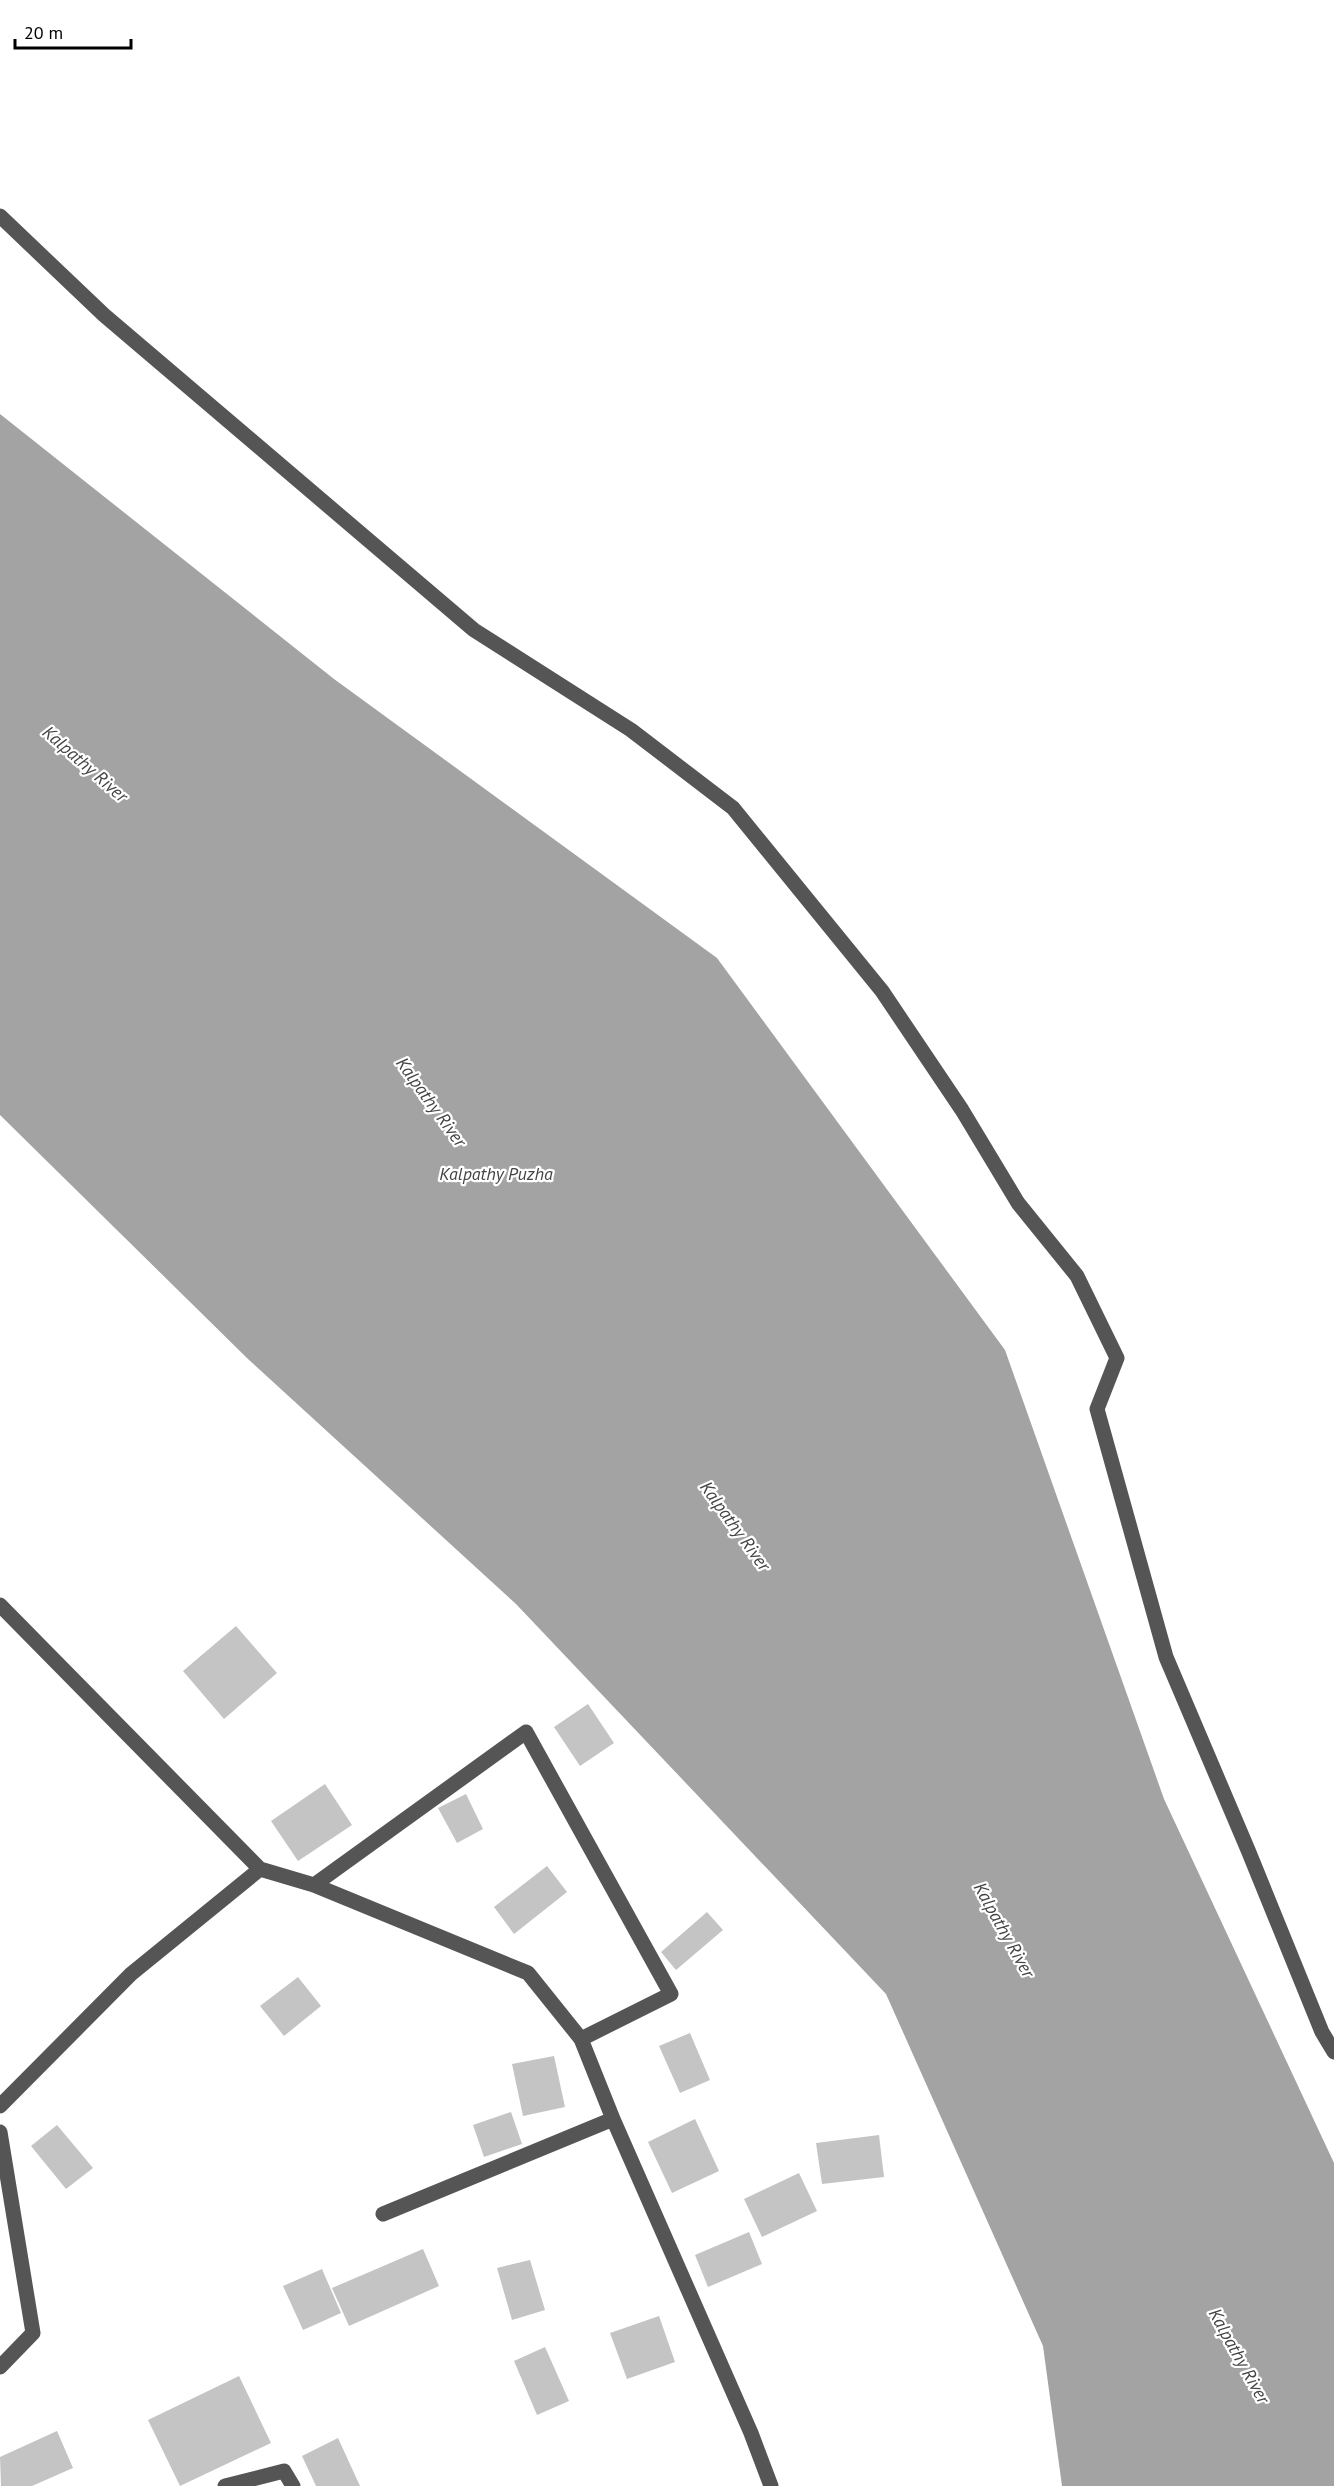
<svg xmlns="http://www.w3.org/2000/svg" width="1334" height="2486" viewBox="0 0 1334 2486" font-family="'PT Sans',sans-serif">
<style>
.water{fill:#a3a3a3}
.building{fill:#c4c4c4}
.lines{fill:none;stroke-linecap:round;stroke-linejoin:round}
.minor{stroke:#555;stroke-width:15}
.labels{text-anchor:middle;stroke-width:4.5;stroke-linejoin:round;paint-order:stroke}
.water-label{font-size:18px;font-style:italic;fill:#444;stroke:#fff}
</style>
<rect width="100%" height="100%" fill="#fff"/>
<path class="water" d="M0,414L334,679L717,958L1005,1350L1164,1799L1334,2163V2486H1062L1043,2346L886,1994L516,1604L248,1359L0,1115Z"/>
<path class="building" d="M236,1626L277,1673L224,1719L183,1671Z
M588,1704L614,1743L580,1766L554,1727Z
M325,1784L352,1825L298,1861L271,1821Z
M466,1794L483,1829L457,1843L438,1808Z
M547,1866L567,1892L514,1934L494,1907Z
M707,1912L723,1930L676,1970L661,1952Z
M298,1977L321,2006L284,2036L260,2006Z
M690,2033L710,2080L680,2093L659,2046Z
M554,2056L565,2107L523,2116L512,2064Z
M511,2112L522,2144L484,2157L473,2125Z
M695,2119L719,2171L672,2193L648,2142Z
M57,2125L93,2168L66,2189L31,2146Z
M879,2135L884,2177L822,2184L816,2143Z
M799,2173L817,2211L762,2237L744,2199Z
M749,2232L762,2264L708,2287L695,2255Z
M423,2249L439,2286L349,2326L332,2288Z
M530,2260L545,2310L512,2320L497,2268Z
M322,2269L341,2313L303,2330L283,2286Z
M659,2316L675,2362L627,2379L610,2333Z
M545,2347L569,2401L537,2415L514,2361Z
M239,2376L271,2443L180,2486L148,2420Z
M57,2431L73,2468L32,2486H1L0,2457Z
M338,2438L360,2486H316L302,2456Z"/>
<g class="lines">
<path class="minor" d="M0,216L104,315L474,630L631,730L733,808L882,991L962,1110L1018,1203L1077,1276L1117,1358L1097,1409L1166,1657L1248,1850L1322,2032L1334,2052
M0,1605L260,1869L314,1885L528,1973L581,2039L613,2119L751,2433L771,2486
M314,1885L526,1732L671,1994L581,2039
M0,2106L131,1974L260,1869
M0,2132L33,2333L0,2367
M383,2214L613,2119
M225,2486L284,2471L293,2486"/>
</g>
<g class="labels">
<g class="water-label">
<text transform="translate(85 764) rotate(41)" y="6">Kalpathy River</text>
<text transform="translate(431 1102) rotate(54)" y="6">Kalpathy River</text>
<text x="496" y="1180">Kalpathy Puzha</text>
<text transform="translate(735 1526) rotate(54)" y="6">Kalpathy River</text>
<text transform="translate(1004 1930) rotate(61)" y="6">Kalpathy River</text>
<text transform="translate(1239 2356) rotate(61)" y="6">Kalpathy River</text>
</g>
</g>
<path d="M15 39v9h116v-9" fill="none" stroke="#000000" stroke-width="3"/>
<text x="24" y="39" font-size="18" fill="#000000" stroke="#ffffff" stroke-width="4.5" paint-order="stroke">20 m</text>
</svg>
